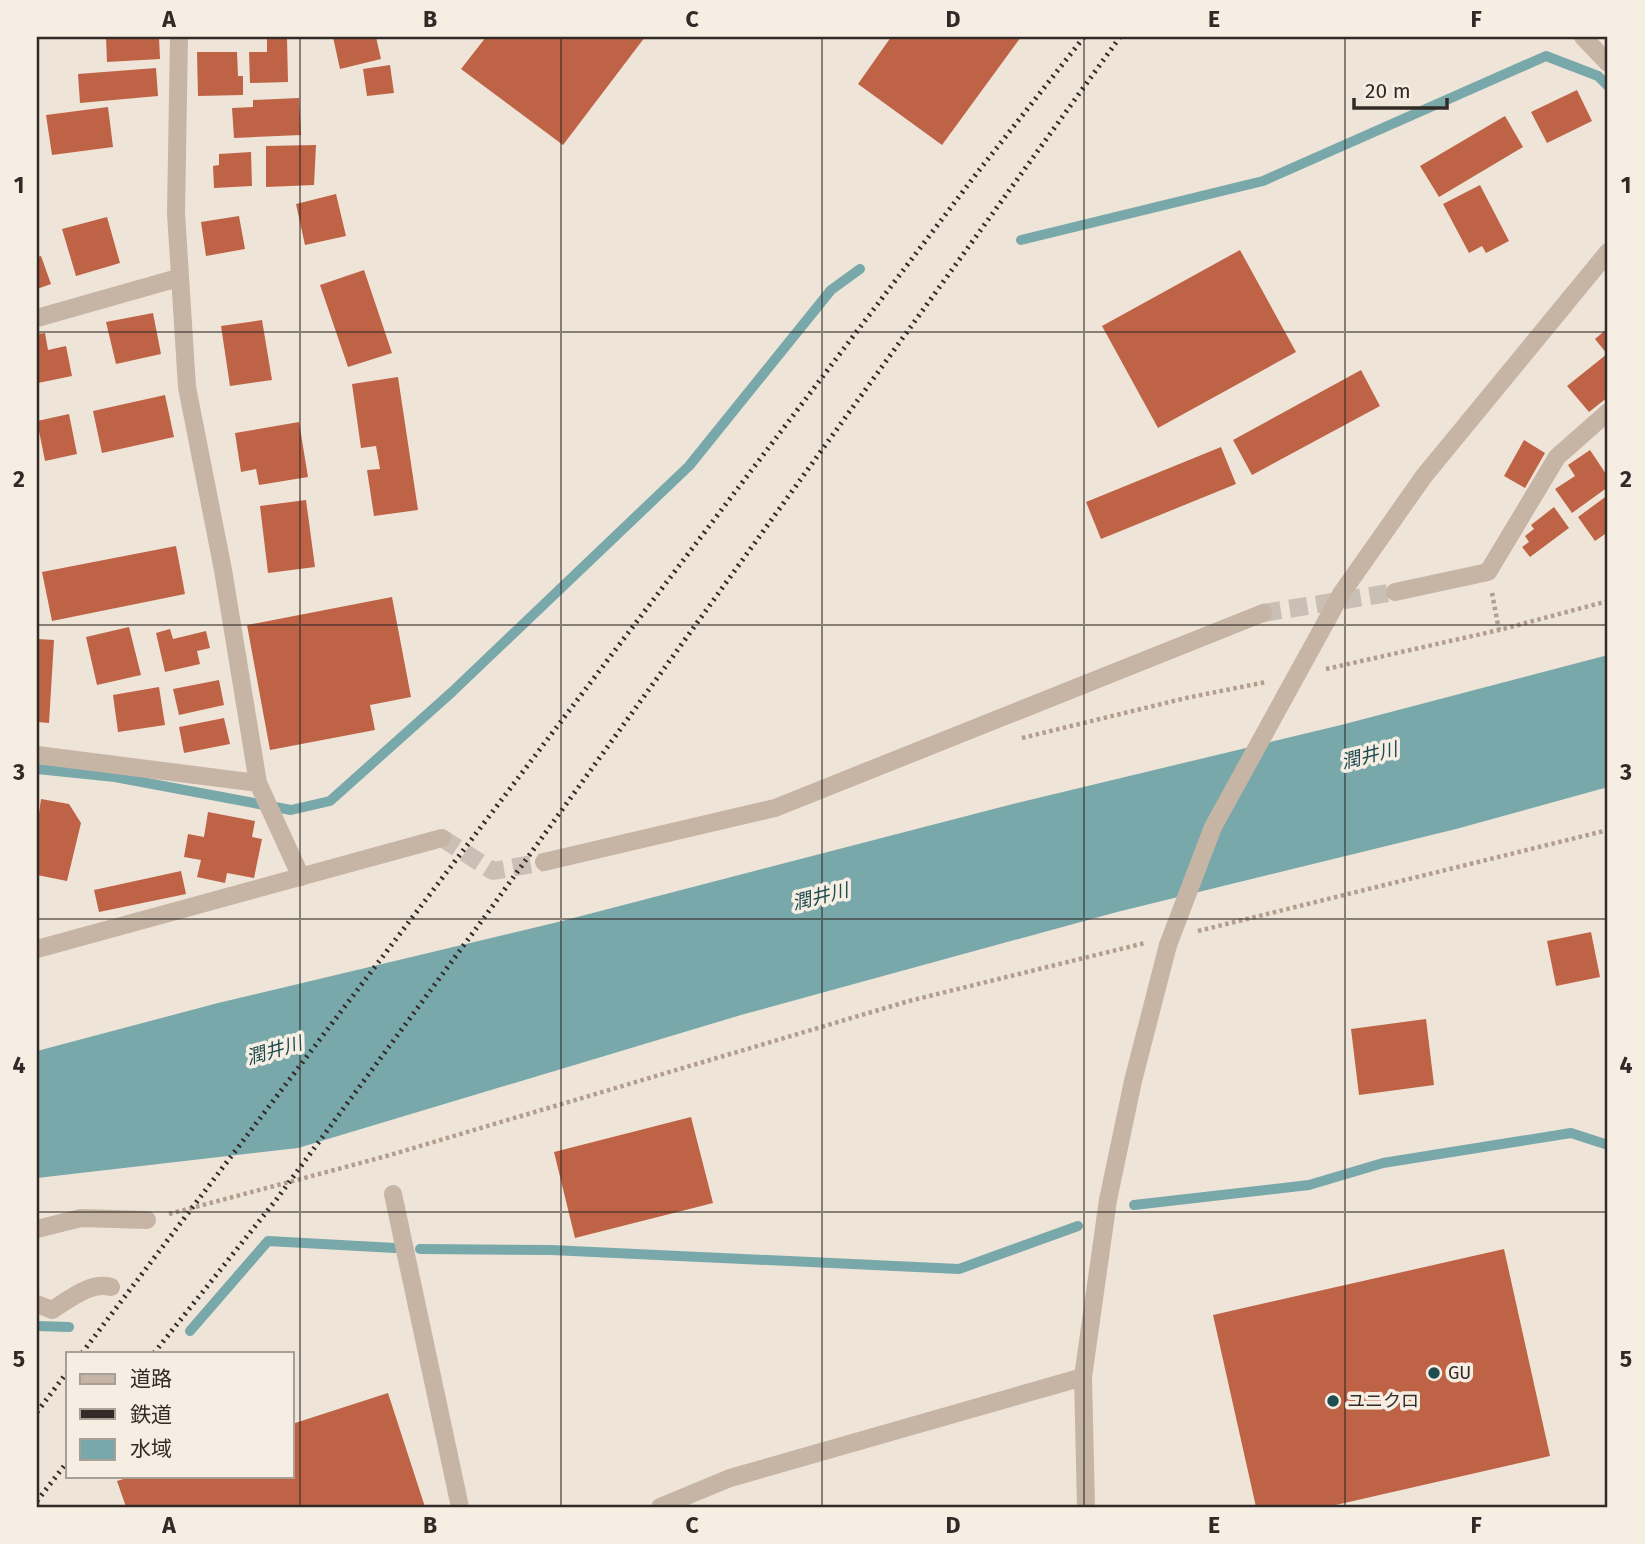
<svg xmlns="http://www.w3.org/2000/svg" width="1645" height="1544" viewBox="0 0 1645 1544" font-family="'Fira Sans','Noto Sans JP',sans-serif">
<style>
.water{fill:#79a8aa}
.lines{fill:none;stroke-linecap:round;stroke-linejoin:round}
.stream{stroke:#79a8aa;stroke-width:10}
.building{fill:#bf6346}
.minor-tunnel{stroke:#c9bfb4;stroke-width:18;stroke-dasharray:18 9;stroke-linecap:butt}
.path{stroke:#b29e8f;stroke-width:4.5;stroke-dasharray:3.5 3.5;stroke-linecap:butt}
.minor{stroke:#c6b4a5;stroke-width:18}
.rail{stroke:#322a26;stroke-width:5;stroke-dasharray:2 5;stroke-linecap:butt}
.minor-bridge{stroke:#c6b4a5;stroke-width:18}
.grid{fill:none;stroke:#322a26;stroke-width:2;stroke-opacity:0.55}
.poi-dot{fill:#1e4d51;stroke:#f7eee3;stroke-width:2.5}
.labels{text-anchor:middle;stroke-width:7;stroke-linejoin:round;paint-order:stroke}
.poi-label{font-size:18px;fill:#322a26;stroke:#f7eee3;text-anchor:start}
.water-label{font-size:19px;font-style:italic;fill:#1e4d51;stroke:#f7eee3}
.neatline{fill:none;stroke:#322a26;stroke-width:2.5}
.grid-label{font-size:23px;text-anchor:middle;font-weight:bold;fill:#322a26}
</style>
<rect width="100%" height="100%" fill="#efe4d8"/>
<path class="water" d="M1608,655V787L1456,829L1117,912L741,1015L298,1148L37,1178V1051L218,1003L558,922L1009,805L1341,725Z"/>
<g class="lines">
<path class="stream" d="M1021,240L1263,181L1546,56L1598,76L1608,86
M37,769L115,777L291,810L330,801L452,692L689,466L831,290L860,269
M1134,1205L1309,1185L1383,1163L1571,1133L1608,1145
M420,1249L551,1250L959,1269L1078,1226
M37,1326L69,1327
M190,1331L268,1241L395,1248"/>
</g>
<path class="building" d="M106,37H159L160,59L107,62Z
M267,37H287L288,82L250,83L249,52H267Z
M333,37H376L381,59L340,69Z
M486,37H645L563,145L461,69Z
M891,37H1021L942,145L858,84Z
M197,52H237L238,76H243V95L198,96Z
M390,65L394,93L367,96L363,69Z
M156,68L158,96L80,103L78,74Z
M1577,90L1592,121L1547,143L1531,112Z
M299,98L301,135L234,138L232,108L253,107V100Z
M108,107L113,147L52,155L46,115Z
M1505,116L1523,147L1439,197L1420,166Z
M316,145L314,185L266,187V146Z
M251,152L252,186L214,188L213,166L219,165V154Z
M1480,185L1509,241L1486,253L1482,246L1469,253L1443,204Z
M336,194L346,236L305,245L296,204Z
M239,216L245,249L206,256L201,222Z
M107,217L120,263L76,276L62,229Z
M1240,250L1296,352L1158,428L1102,326Z
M41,256L51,284L37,289V257Z
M364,270L392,353L348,367L320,285Z
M153,313L161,354L116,364L106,322Z
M262,320L272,380L230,386L221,326Z
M1608,328V397L1589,412L1567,386L1607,354L1595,339Z
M45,333L48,350L66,346L72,376L38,383L37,334Z
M1361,370L1380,406L1252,475L1233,440Z
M398,377L418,510L374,516L367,470L380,469L376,446L361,448L352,384Z
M165,395L174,437L102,453L93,411Z
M69,414L77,454L45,461L37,421Z
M299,422L308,477L259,485L256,469L241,472L235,433Z
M1524,440L1545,453L1525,488L1504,476Z
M1221,447L1236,484L1101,539L1086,502Z
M1590,450L1608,477V487L1572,513L1555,489L1575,476L1568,465Z
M1608,495V532L1595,541L1578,517Z
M306,500L315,567L268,573L260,506Z
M1554,507L1569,528L1530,557L1522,547L1529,542L1525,536L1534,529L1531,525Z
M176,546L185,594L52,621L42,572Z
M392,597L411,697L370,705L375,730L270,750L247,625Z
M129,627L141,675L97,685L86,637Z
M170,629L173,639L206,631L210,648L197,651L200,664L165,672L156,633Z
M37,639L54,640L49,723L37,722Z
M219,680L224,705L179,715L173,689Z
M159,687L165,725L118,732L113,695Z
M224,718L230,744L184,753L179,727Z
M41,799L69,804L81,823L67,881L37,875V828Z
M208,812L255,821L252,837L262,839L254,878L227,873L225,883L197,877L201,860L184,857L188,834L204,837Z
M181,871L186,894L99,912L94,890Z
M1591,932L1600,977L1556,986L1547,941Z
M1426,1019L1434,1085L1359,1095L1351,1029Z
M691,1117L713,1203L575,1238L554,1152Z
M1504,1249L1550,1456L1327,1507H1256L1213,1315Z
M388,1393L425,1507H126L117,1481L133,1476H292V1424Z"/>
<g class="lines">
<path class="minor-tunnel" d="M1263,613L1395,592
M442,838L493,871L544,862"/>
<path class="path" d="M1492,593L1499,630
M1326,669L1499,630L1608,601
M1022,738L1186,698L1266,682
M1198,931L1608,830
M169,1214L383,1157L909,1001L1145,943"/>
<path class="minor" d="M179,37L176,213L187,387L223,570L258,783L301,877
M1583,37L1608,63
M37,318L178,278
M1395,592L1488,572L1557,457L1608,412
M1327,620L1341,594L1424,476L1608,252
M37,755L258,783
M544,862L775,808L1263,613
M37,949L442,838
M393,1194L460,1507
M37,1229L81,1218L147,1220
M37,1304L52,1310C69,1300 90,1281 111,1287
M660,1507L730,1478L1083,1377
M1086,1507L1083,1377L1108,1200L1133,1081L1168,945"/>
<path class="rail" d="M82,1353L977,173L1084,37
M154,1353L276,1200L489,911L1120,37
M37,1412L68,1371
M37,1501L68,1461"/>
<path class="minor-bridge" d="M1168,945L1213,827L1327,620"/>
</g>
<path class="grid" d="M300,37V1507M561,37V1507M822,37V1507M1084,37V1507M1345,37V1507M37,332H1608M37,625H1608M37,919H1608M37,1212H1608"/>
<g class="poi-dot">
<circle cx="1434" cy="1373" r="7"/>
<circle cx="1333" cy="1401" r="7"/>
</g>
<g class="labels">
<g class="poi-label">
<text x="1448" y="1379">GU</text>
<text x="1347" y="1407">ユニクロ</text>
</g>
<g class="water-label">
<text transform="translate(1369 755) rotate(-14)" y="7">潤井川</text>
<text transform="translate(820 896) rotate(-14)" y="7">潤井川</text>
<text transform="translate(274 1050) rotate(-16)" y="7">潤井川</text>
</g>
</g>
<rect width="1645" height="1544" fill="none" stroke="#f7eee3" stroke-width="77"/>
<rect x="66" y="1352" width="228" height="126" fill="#f7eee3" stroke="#a8a097" stroke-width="2"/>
<rect x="80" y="1374" width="35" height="10" fill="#c6b4a5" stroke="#a8a097" stroke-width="2"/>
<text x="130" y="1386" font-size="21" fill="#322a26">道路</text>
<rect x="80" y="1409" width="35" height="10" fill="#322a26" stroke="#a8a097" stroke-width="2"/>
<text x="130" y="1422" font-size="21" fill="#322a26">鉄道</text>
<rect x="80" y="1439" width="35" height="21" fill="#79a8aa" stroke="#a8a097" stroke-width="2"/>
<text x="130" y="1456" font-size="21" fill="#322a26">水域</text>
<path d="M1354 98v10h93v-10" fill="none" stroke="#322a26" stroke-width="3.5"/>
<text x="1365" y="98" font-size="21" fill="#322a26" stroke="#f7eee3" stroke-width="5" paint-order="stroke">20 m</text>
<rect x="38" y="38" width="1568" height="1468" class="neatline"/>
<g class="grid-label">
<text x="169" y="27">A</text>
<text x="430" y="27">B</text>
<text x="692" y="27">C</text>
<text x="953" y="27">D</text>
<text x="1214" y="27">E</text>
<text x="1476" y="27">F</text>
<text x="19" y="193">1</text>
<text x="1626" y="193">1</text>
<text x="19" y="487">2</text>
<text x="1626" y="487">2</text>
<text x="19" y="780">3</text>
<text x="1626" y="780">3</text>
<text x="19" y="1073">4</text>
<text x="1626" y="1073">4</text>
<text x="19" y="1367">5</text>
<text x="1626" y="1367">5</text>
<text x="169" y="1533">A</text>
<text x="430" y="1533">B</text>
<text x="692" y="1533">C</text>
<text x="953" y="1533">D</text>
<text x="1214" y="1533">E</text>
<text x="1476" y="1533">F</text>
</g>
</svg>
